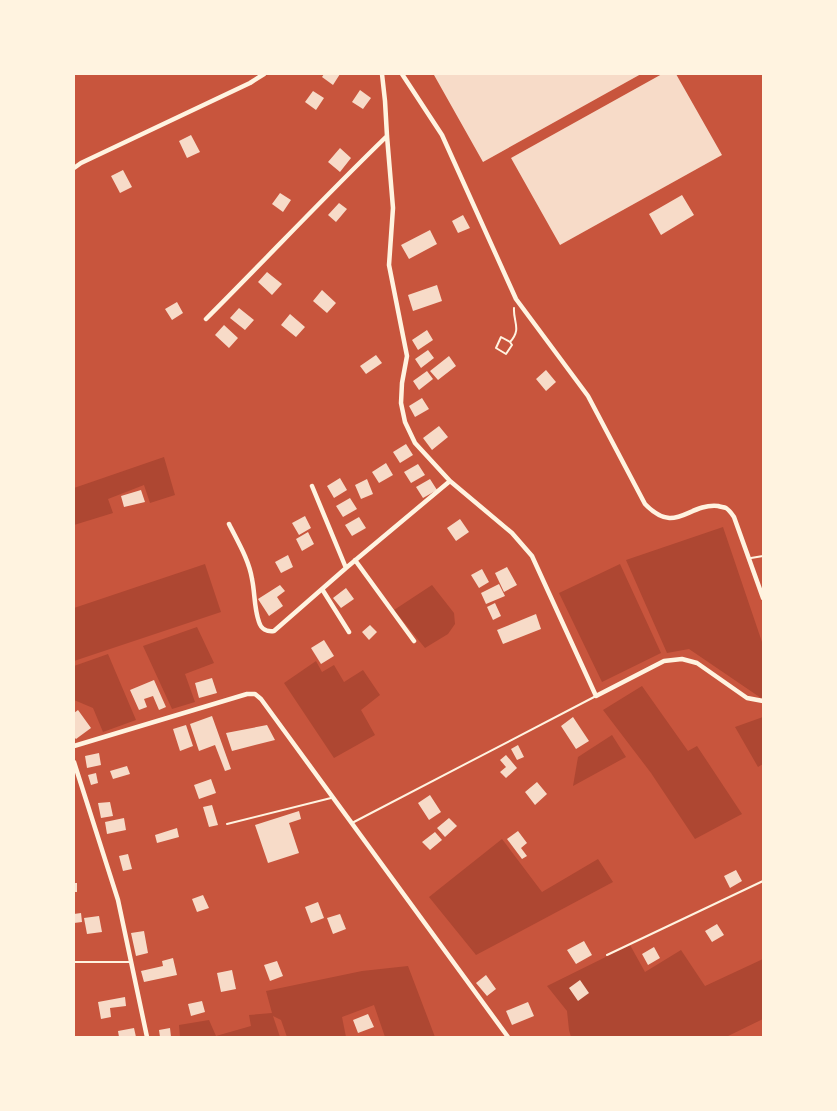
<svg xmlns="http://www.w3.org/2000/svg" width="837" height="1111" viewBox="0 0 837 1111" font-family="Jost,sans-serif">
<style>
.green{fill:#ae4732}
.building{fill:#f7dbc8}
.lines{fill:none;stroke-linecap:round;stroke-linejoin:round}
.path{stroke:#fff3e0;stroke-width:2}
.service{stroke:#fff3e0;stroke-width:2}
.minor{stroke:#fff3e0;stroke-width:4.5}
</style>
<rect width="100%" height="100%" fill="#c8553d"/>
<path class="green" d="M164,457L175,495L150,503L144,485L108,499L113,513L74,525V488Z
M723,527L763,645V697L761,698L689,649L667,653L626,560Z
M205,564L221,612L74,661V608Z
M620,564L661,653L602,682L559,593Z
M432,585L454,613L455,624L448,634L425,648L394,610Z
M197,627L214,663L185,674L195,702L172,709L143,646Z
M108,654L136,720L103,732L93,708L74,700V666Z
M316,661L322,672L334,665L344,682L363,670L380,695L361,710L375,735L334,758L284,683Z
M642,686L688,751L697,746L742,814L695,839L651,773L603,710Z
M763,717V764L758,767L735,727Z
M612,735L626,757L573,786L578,757Z
M502,839L542,892L598,859L613,882L476,955L429,897Z
M630,945L645,972L681,950L705,986L763,959V1019L726,1037H571L569,1030L567,1011L547,986Z
M408,966L435,1037H385L374,1005L342,1017L346,1037H287L281,1020L273,1016L280,1037H180L179,1025L209,1020L216,1036L251,1026L249,1015L272,1013L266,991L362,971Z"/>
<path class="building" d="M324,74H340L333,85L322,77Z
M435,74H641L483,162L434,75Z
M662,74H676L722,155L560,245L511,158Z
M360,90L371,98L363,109L352,102Z
M313,91L324,98L316,110L305,102Z
M191,135L200,152L187,158L179,141Z
M340,148L351,158L340,172L328,162Z
M123,170L132,187L120,193L111,176Z
M280,193L291,200L283,212L272,204Z
M682,195L694,215L661,235L649,214Z
M339,203L347,209L336,222L328,215Z
M463,215L470,228L458,233L452,221Z
M430,230L437,244L409,259L401,245Z
M267,272L282,284L272,295L258,282Z
M437,285L442,301L413,311L408,295Z
M322,290L336,303L327,313L313,301Z
M177,302L183,313L172,320L165,309Z
M239,308L254,320L245,330L230,318Z
M290,314L305,327L296,337L281,325Z
M224,325L238,338L229,348L215,335Z
M427,330L433,340L418,350L412,340Z
M428,350L434,358L421,368L415,359Z
M376,355L382,363L366,374L360,366Z
M449,356L456,366L438,380L430,371Z
M546,370L556,382L546,391L536,379Z
M427,371L433,379L419,390L413,381Z
M422,398L429,409L415,417L409,406Z
M439,426L448,437L432,450L423,438Z
M406,444L413,455L400,463L393,452Z
M386,463L393,475L379,483L372,472Z
M418,464L425,475L411,483L404,472Z
M340,478L347,490L334,498L327,486Z
M367,479L373,494L361,499L355,485Z
M430,479L437,490L423,498L416,487Z
M141,490L145,502L124,507L121,496Z
M350,498L357,509L343,517L336,506Z
M305,516L311,528L299,535L292,523Z
M359,517L366,528L352,536L345,525Z
M460,519L469,532L456,541L447,528Z
M308,532L314,544L302,551L296,539Z
M288,555L293,567L281,573L275,562Z
M507,567L517,585L504,592L495,573Z
M482,569L489,582L479,588L471,575Z
M499,584L505,596L486,604L481,593Z
M280,585L285,591L277,597L283,606L269,616L258,599Z
M346,588L354,599L341,608L333,598Z
M495,603L501,616L493,620L487,607Z
M536,614L541,629L503,644L497,630Z
M370,625L377,632L369,640L362,632Z
M324,640L334,656L321,664L311,648Z
M212,678L217,693L199,698L195,683Z
M154,680L166,707L159,710L153,696L144,699L147,707L139,710L130,690Z
M78,710L91,728L76,739L74,737V713Z
M212,716L231,769L225,771L215,745L199,751L190,724Z
M573,717L589,741L576,749L561,726Z
M186,725L193,746L180,751L173,729Z
M267,725L275,740L232,751L226,733Z
M518,745L524,757L517,760L511,749Z
M99,753L101,765L87,768L85,756Z
M506,755L517,768L506,778L500,772L506,767L500,760Z
M127,766L130,774L113,779L110,771Z
M96,773L98,783L91,785L88,775Z
M211,779L216,793L199,799L194,785Z
M537,782L547,794L535,805L525,792Z
M430,795L441,812L429,820L418,803Z
M110,802L113,816L101,818L98,803Z
M212,805L218,825L209,827L203,807Z
M299,811L301,819L289,823L299,853L268,863L255,825Z
M124,818L126,830L107,834L105,822Z
M449,818L457,826L445,837L437,828Z
M177,828L179,837L157,843L155,835Z
M518,831L527,843L521,848L527,856L522,859L507,839Z
M435,832L442,840L430,850L422,842Z
M128,854L132,869L123,871L119,856Z
M736,870L742,881L730,888L724,876Z
M74,883H77V892H74Z
M203,895L209,908L197,912L192,899Z
M318,902L324,918L311,923L305,907Z
M81,913L82,922L74,923V914Z
M340,914L346,929L333,934L327,918Z
M99,916L102,932L87,934L84,918Z
M717,924L724,935L712,942L705,931Z
M144,931L148,953L136,956L131,933Z
M584,941L592,955L576,964L567,950Z
M654,947L660,958L648,965L642,954Z
M173,958L177,975L144,982L141,971L163,966L162,961Z
M277,961L283,976L270,981L264,965Z
M232,970L236,989L221,992L217,973Z
M486,975L496,989L487,996L476,983Z
M580,980L589,993L578,1001L569,988Z
M125,997L126,1006L110,1008L111,1017L101,1019L98,1002Z
M202,1001L205,1012L191,1016L188,1004Z
M528,1002L534,1016L512,1025L506,1011Z
M368,1014L374,1027L358,1033L353,1020Z
M134,1028L136,1037H119L118,1031Z
M170,1028L171,1037H160L159,1030Z"/>
<g class="lines">
<path class="path" d="M510,342L501,337L496,348L506,354L512,345L510,342C522,329 513,322 514,308"/>
<path class="service" d="M751,558L763,556
M352,823L596,696
M227,824L331,798
M607,955L763,881
M74,962H131"/>
<path class="minor" d="M382,74L385,101L387,136L393,208L389,265L407,356L402,383L401,403L405,422L415,443L450,481L512,533L532,556L596,696L664,661L682,659L697,663L747,698L763,701
M402,74L442,135L516,299L588,396L645,504C676,536 687,503 718,506C721,507 724,507 726,508C729,510 732,514 734,517L763,598
M74,168L81,163L250,83L264,74
M206,319C267,258 325,196 387,136
M312,486L346,568
M229,524C238,542 249,560 252,579C255,593 254,608 259,622C261,629 267,632 274,631L346,568L450,481
M355,560L414,641
M322,589L349,632
M74,746L247,694H255L261,699L508,1037
M74,762L118,900L147,1037"/>
</g>
<rect width="837" height="1111" fill="none" stroke="#fff3e0" stroke-width="150"/>
</svg>
